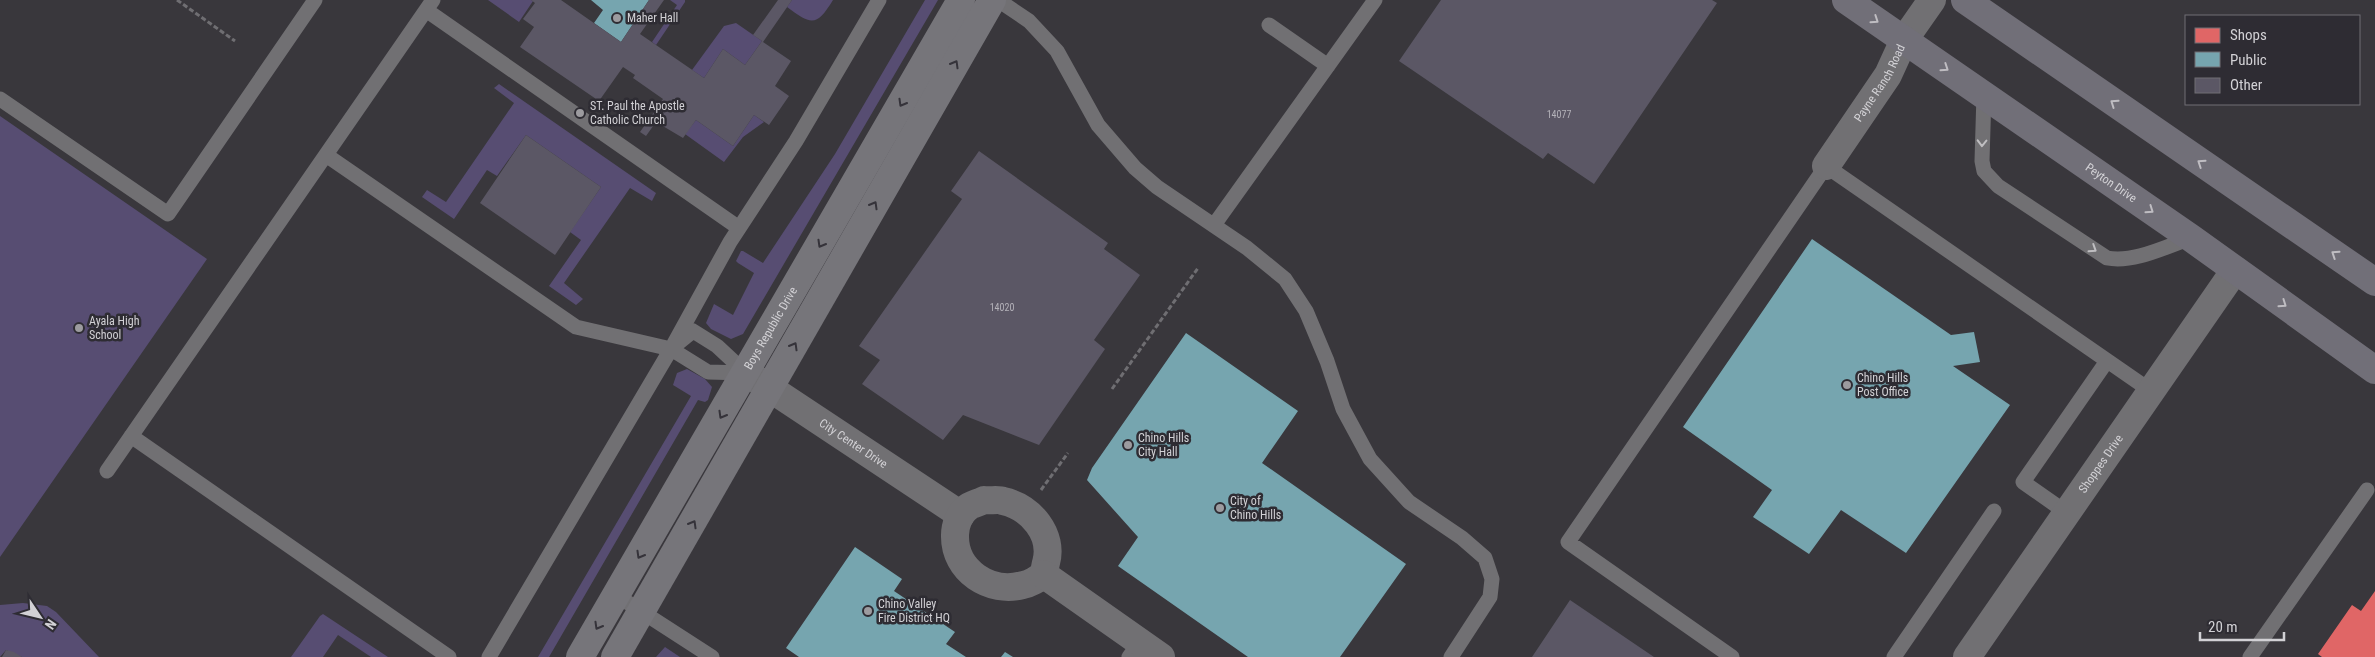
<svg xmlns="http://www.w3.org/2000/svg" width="2375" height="657" viewBox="0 0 2375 657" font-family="'Roboto Condensed',sans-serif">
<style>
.green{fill:#574d72}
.shops{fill:#e06666}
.public{fill:#76a5af}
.building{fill:#5b5765}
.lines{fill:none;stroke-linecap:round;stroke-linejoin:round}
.path{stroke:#6f6e72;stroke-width:3;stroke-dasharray:5 2.5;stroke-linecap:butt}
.service{stroke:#717073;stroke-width:15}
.minor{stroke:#717073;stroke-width:28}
.secondary{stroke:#76757a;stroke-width:28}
.primary{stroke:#716f78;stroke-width:28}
.oneway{stroke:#bfbdc2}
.oneway2{stroke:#35333a}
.oneway3{stroke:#bfbec1}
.poi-dot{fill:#9c9b9f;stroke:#2e2c33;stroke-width:2}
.labels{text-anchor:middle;stroke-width:5;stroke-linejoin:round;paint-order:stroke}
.number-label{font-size:10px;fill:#b4b2b9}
.poi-label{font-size:12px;fill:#d2d1d5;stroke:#2e2c33;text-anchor:start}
.street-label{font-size:12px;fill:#d2d1d5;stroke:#2e2c33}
</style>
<rect width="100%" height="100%" fill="#39373c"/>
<path class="green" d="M488,0H531L533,1L519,22Z
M670,0H685V2L656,45L652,42L677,5Z
M792,0H833C817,26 812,26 787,7Z
M925,0H938L743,334L731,339L711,329L706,323L714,304L733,315L754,273L738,263L736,261L741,251H743L763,263L835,154Z
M736,23L762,41L745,65L723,49L704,78L692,70L724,26Z
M499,84L656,193L652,201L630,188L564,283L583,299L576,305L549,286L581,240L570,232L601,187L526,135L497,176L487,170L454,219L422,197L427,190L446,202L514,103L494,88Z
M754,115L764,122L743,137L724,162L685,134L696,120L733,146Z
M0,116L207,259L0,557Z
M687,369L705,379L712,387L708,400L705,402L698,400L549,657H538L691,396L673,385L677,373Z
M23,603L47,606L56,612L99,657H22L6,650L0,657V605Z
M323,614L388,657H371L338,635L323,657H291L320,616Z
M665,647L680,657H656Z"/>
<path class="shops" d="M2375,591V657H2322L2318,654L2352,605L2361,611Z"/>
<path class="public" d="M591,0H649L621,42L594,23L603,10Z
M1812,239L1951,335L1974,332L1980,362L1953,366L2010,405L1906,553L1841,510L1809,554L1753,517L1772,490L1683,427Z
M1186,333L1298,411L1262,463L1406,564L1340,657H1248L1118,566L1138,537L1087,480L1092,468Z
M855,547L902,579L894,591L955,632L946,644L966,657H799L786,648Z
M1005,652L1013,657H1001Z"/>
<path class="building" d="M531,0H561L621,42L649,0H664L640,34L704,78L723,49L745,65L762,41L753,35L778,0H792L763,42L791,61L775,86L789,96L769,125L754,115L733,146L696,120L683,138L656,122L646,136L640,132L663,99L633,78L635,75L623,67L599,101L520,47L534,27L523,19L535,3Z
M1441,0H1712L1717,3L1594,184L1548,153L1543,159L1399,61Z
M526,135L601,187L555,255L480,203Z
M979,151L1108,243L1104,249L1140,275L1094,340L1105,349L1039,445L963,415L943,440L862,384L880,360L859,346L962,199L951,191Z
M1570,600L1654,657H1532Z
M6,650L14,652L22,657H2Z"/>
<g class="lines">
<path class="path" d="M177,0L235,41
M1112,389L1198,268
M1041,490L1068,453"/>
<path class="service" d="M998,0L1029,21L1057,51L1098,125L1135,168L1157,187L1247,248L1285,279L1306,311L1327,361L1343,409L1370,459L1409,502L1462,538L1485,558L1492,579L1490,597L1451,657
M426,10L739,228
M1269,25L1328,66
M1984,94L1982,161L1984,171L1998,186L2107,258C2134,263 2165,247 2191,238
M0,99L168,214L315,0
M326,155L576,327L671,349L708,372L746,373
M1214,225L1375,0
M677,344L693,331L717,346L746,373
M131,436L449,657
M107,471L433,0
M2067,513L2023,482L2107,361
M616,595L712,657
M489,657L671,349L730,242L796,141L879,0
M1129,657L1140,642
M1732,657L1568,542L1826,166L2151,391
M1894,657L1994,511
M2250,657L2367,490"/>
<g class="minor">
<path id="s1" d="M1826,166L1888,75L1904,40L1932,0"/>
<path id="s2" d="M750,375L961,515"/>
<path d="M984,500C990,501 998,499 1003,501C1031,507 1054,535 1046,563C1045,566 1045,571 1043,574C1039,579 1029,584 1023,585C990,594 954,571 955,535C955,526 959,514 967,508C971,504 979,503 984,500Z"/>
<path d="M1043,574L1161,657"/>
<path id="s3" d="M1967,657L2235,270"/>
</g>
<g class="secondary">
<path id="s4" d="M580,657L961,0"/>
<path d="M615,657L992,0"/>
</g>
<g class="primary">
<path id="s5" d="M1846,0L2191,238L2375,370"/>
<path d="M1965,0L2375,282"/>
</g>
</g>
<defs><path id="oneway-chevron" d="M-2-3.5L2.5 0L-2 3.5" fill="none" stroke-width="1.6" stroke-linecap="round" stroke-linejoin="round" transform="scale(1.25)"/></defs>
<g class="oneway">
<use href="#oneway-chevron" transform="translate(1875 20) rotate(34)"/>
<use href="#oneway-chevron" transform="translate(1945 68) rotate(34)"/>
<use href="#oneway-chevron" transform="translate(2114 103) rotate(-145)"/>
<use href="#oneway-chevron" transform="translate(2201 163) rotate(-146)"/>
<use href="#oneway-chevron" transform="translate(2150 210) rotate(35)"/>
<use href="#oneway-chevron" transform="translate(2335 254) rotate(-146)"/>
<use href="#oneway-chevron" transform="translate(2283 304) rotate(35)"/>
</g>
<g class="oneway2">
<use href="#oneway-chevron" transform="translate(955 64) rotate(-60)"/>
<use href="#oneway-chevron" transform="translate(902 103) rotate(120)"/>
<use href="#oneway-chevron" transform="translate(874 205) rotate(-60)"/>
<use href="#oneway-chevron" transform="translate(821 244) rotate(120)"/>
<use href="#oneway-chevron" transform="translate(794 346) rotate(-60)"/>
<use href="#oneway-chevron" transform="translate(722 415) rotate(120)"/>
<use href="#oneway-chevron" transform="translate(693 524) rotate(-60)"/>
<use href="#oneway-chevron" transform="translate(640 555) rotate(120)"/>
<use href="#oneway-chevron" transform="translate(598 626) rotate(120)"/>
</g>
<g class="oneway3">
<use href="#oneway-chevron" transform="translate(1982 143) rotate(91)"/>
<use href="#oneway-chevron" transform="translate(2093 249) rotate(33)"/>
</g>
<g class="poi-dot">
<circle cx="617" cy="18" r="5"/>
<circle cx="580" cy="113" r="5"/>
<circle cx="79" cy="328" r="5"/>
<circle cx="1847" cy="385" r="5"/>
<circle cx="1128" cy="445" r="5"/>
<circle cx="1220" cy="508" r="5"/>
<circle cx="868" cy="611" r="5"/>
</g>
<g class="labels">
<g class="number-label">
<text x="1559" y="118">14077</text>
<text x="1002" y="311">14020</text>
</g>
<g class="poi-label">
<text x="627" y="22">Maher Hall</text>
<text x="590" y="110">ST. Paul the Apostle<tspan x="590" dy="14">Catholic Church</tspan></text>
<text x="89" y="325">Ayala High<tspan x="89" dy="14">School</tspan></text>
<text x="1857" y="382">Chino Hills<tspan x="1857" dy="14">Post Office</tspan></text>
<text x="1138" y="442">Chino Hills<tspan x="1138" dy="14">City Hall</tspan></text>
<text x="1230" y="505">City of<tspan x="1230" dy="14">Chino Hills</tspan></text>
<text x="878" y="608">Chino Valley<tspan x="878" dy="14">Fire District HQ</tspan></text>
</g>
<g class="street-label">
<text dy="4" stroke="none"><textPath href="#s1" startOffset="99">Payne Ranch Road</textPath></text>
<text dy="4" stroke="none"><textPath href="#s5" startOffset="322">Peyton Drive</textPath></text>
<text dy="4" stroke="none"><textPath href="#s4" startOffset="380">Boys Republic Drive</textPath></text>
<text dy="4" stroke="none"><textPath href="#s2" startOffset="124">City Center Drive</textPath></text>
<text dy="4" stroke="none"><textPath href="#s3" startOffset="235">Shoppes Drive</textPath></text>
</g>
</g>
<rect x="2185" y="15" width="175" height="90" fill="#2e2c33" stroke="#706e74"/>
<rect x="2195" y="28" width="25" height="15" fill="#e06666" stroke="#706e74"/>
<text x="2230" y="40" font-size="15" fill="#d2d1d5">Shops</text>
<rect x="2195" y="52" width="25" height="15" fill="#76a5af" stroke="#706e74"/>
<text x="2230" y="65" font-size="15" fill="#d2d1d5">Public</text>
<rect x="2195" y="78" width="25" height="15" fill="#5b5765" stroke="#706e74"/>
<text x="2230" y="90" font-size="15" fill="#d2d1d5">Other</text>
<g transform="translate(40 617) rotate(125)" stroke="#2e2c33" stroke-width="4" paint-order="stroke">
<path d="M0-4L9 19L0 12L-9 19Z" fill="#d2d1d5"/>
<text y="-8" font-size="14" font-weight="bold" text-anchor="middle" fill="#d2d1d5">N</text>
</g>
<path d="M2200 632v8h84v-8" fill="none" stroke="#d2d1d5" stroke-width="2.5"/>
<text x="2208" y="632" font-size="15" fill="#d2d1d5" stroke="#2e2c33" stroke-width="4" paint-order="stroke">20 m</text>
</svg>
